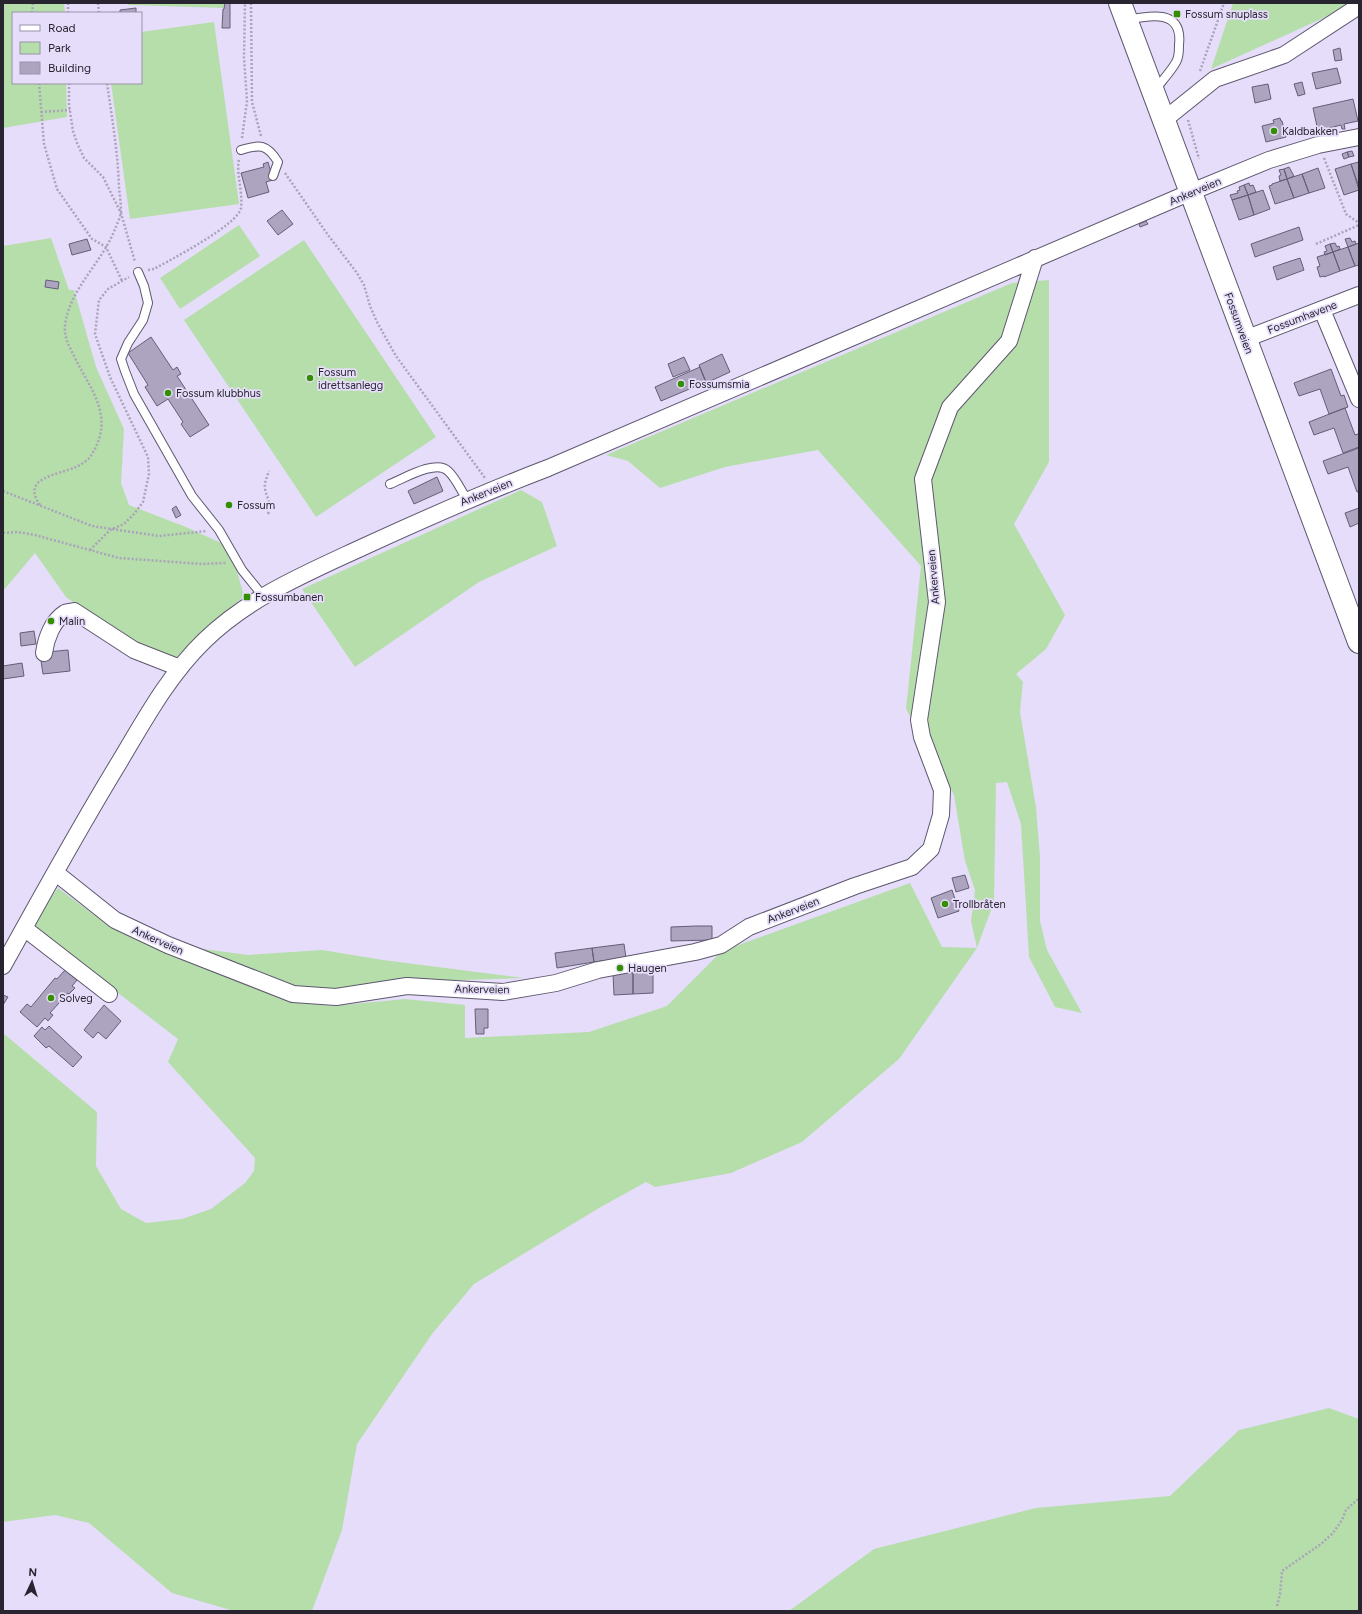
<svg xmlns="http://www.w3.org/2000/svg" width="1362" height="1614" viewBox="0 0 1362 1614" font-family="Figtree,sans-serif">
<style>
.green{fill:#b6deab}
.building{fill:#ada5c0;stroke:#665e77}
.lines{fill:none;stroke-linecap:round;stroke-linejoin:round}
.lane-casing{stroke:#5e576f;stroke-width:10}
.street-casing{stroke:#5e576f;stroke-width:18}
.secondary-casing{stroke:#5e576f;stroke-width:24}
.path{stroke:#aaa3ba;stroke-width:2.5;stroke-dasharray:2 2;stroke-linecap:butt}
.lane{stroke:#fff;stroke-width:8}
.street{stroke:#fff;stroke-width:16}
.secondary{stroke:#fff;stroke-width:22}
.poi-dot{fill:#338f00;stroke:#e6ddfa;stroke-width:1.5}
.labels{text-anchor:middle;stroke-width:3.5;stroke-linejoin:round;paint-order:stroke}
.poi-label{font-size:11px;fill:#292530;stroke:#e6ddfa;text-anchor:start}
.street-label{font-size:11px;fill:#292530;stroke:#e6ddfa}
</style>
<rect width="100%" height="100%" fill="#e6ddfa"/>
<path class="green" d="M3,3H64L65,13H13V83H66L67,117L3,128Z
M128,3H224V8L128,5Z
M1233,3H1350L1341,10L1211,69Z
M214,22L239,204L130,219L111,83H141V32Z
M239,225L260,256L180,309L160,278Z
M51,238L69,290H74L96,367L124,429L121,483L129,505L186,527L230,547L244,596L173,660L131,644L66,597L35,553L3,591V246Z
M304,240L436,437L316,517L184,320Z
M1049,280V462L1014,524L1065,615L1046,649L1016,674L1023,682L1020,712L1036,807L1040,857V921L1047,950L1082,1013L1055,1007L1029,957L1021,824L1007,782L996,783L994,902L977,948L899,1059L802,1142L731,1173L655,1187L646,1182L599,1208L474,1284L432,1334L357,1444L342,1530L312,1611H234L172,1593L89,1523L55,1515L3,1522V1033L97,1112L96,1166L121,1209L146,1223L182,1219L211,1209L245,1183L254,1171L255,1158L168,1062L178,1039L31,926L58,888L109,926L152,946L289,1002L333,1006L405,999L465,1005V1038L589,1032L667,1006L722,951L910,883L942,947L977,948L971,921L975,890L965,861L954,795L906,709L921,566L818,450L725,467L660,488L628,461L606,455L1012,283Z
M521,490L542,502L557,546L479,582L355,667L302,589Z
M182,946L248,955L322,950L383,960L524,978L404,982L332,992L293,989Z
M1329,1408L1359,1419V1611H789L874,1549L1036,1508L1170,1496L1239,1430Z"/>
<path class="building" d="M225,3H230V28H222L223,9H224Z
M136,8V13H120V10Z
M1340,48L1342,60L1335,61L1333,50Z
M1337,68L1341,83L1316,89L1312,73Z
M1302,82L1305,94L1298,96L1294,84Z
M1268,84L1271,99L1255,103L1252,87Z
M1353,99L1358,121L1344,124L1345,129H1342L1341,125L1318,131L1313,108Z
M1280,118L1281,121H1282L1286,137L1266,142L1262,126L1274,123L1273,120Z
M1352,151L1354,156L1349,157L1347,152Z
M1347,152L1349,157L1344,159L1342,154Z
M268,162L273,180L266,182L269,192L248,198L241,173L264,167L263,164Z
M1359,162V187L1351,164Z
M1351,164L1359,190L1344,195L1335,169Z
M1289,167L1294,176L1287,179L1284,169Z
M1318,168L1325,188L1309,193L1302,174Z
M1284,169L1287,179L1280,181L1279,176L1281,175L1279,170Z
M1302,174L1309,193L1294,198L1287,179Z
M1287,179L1294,198L1275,204L1269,186L1272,185V184Z
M1249,183L1250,186L1253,185L1256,192L1248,195L1244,185Z
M1244,185L1248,195L1232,200L1230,195L1238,193L1237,191L1240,190L1239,187Z
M1263,190L1270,209L1254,215L1248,195Z
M1248,195L1254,215L1239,220L1232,200Z
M282,210L293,224L278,235L267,221Z
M1146,221L1148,224L1140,227L1139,224Z
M1299,227L1303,240L1255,257L1251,244Z
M1350,238L1352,242L1355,241L1356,244L1348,247L1345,239Z
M87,239L91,250L72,255L69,244Z
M1335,243L1337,247L1339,246L1340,249L1333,252L1330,244Z
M1359,243V265L1355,266L1348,247Z
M1330,244L1333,252L1325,255L1324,252L1327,251L1325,246Z
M1348,247L1355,266L1340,271L1333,252Z
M1333,252L1340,271L1324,277V276L1320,277L1317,267L1320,266L1317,257Z
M1300,258L1304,270L1277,280L1273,267Z
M46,280L59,282L58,289L45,287Z
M151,337L173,370L177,367L181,374L177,376L209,425L190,437L181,424L183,422L168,399L157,406L145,387L148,385L128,353Z
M722,354L730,372L706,383L699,365Z
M684,357L690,370L673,377L668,364Z
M700,367L706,382L661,401L655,387Z
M1331,369L1341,396L1344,395L1348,407L1329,414L1320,389L1299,396L1294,383Z
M1345,408L1355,435L1358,434L1359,436V447L1343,453L1334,428L1314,435L1309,422Z
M1359,448V492H1357L1348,467L1328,474L1323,461Z
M437,477L443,491L414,504L408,491Z
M176,506L181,515L176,518L172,509Z
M1359,508V523L1350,527L1345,513Z
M34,631L36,644L21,646L20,633Z
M68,650L70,671L43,674L41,661L48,660L47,652Z
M22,663L24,676L3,679V666Z
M965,875L969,888L956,892L952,878Z
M952,890L959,911L938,918L931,898Z
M696,926H712V940L671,941V927Z
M624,944L626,958L594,962L592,948Z
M592,948L594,962L557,968L555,953Z
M65,970L77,980L72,986L75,988L69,994L68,993L50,1013L53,1015L48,1021L45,1018L37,1027L20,1012L27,1004L31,1007L55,978L57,979Z
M638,970H646L647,973H653V993L633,994V973H638Z
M627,971V973H633V994L614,995L613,974Z
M3,995L8,997L3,1005Z
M104,1005L121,1021L106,1039L98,1032L93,1038L84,1030Z
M475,1009H488V1028H484V1034H476Z
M49,1026L82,1057L73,1067L49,1046L46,1048L34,1036L42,1027L45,1030Z"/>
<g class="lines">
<g class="lane-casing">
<path id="lane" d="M1126,20C1151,15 1183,9 1179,45C1179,50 1179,56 1177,60C1174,68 1160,83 1155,90
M241,150C260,144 267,144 278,162L273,176
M138,272L144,286L148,303L143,320L128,343L121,359L125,371L134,394L192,496L219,530L242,570L263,596
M390,484C403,479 436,459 448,471C456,478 461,491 467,499"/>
</g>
<g class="street-casing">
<path id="street" d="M1164,120L1215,79L1284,55L1359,6
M1322,310L1359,399
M1245,339L1359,295
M44,653C46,639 52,621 65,613C67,612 71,612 74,611L134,650L180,668
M56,873L115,920L168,945L293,994L336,997L407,986L503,992L556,983L598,970L695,952L721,945L749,927L855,886L912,867L931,849L941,815L942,790L922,737L919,720L937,602L923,479L950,407L1009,341L1035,258
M24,928L109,994
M3,966C41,897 79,828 120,761C145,719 169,675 204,641C249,597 307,573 363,547C424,519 485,492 548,468L1191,192L1269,160L1318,145L1359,137"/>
</g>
<g class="secondary-casing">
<path id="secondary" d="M1120,3L1359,642"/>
</g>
<path class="path" d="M68,3V13
M98,3L99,13
M251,3L252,102L261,136
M32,13L33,3
M1200,71L1224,3
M39,83L44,144L57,189L92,239L106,247L122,281
M69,83V105L73,131L77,143L84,158L103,177L121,213L135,262
M41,112L70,110
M1188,120L1199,159
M242,138L247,101L244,58L245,3
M1324,158L1346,214L1359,223
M285,173L328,235L357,273L364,285L370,306L377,322L396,356L485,478
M1316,244L1359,225
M148,270L154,269C170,260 238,225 241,208C243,191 236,175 239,159
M3,491L92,526L159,536L207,531
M40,505C20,477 59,475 76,467C81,465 90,459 92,454C116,415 89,388 73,354C68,344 64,336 65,325C70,288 102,263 115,229C117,224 120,218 121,212C121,204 120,196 119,188C118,153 112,118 107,83
M268,514C272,504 267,499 265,489C264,483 267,477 269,471
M3,533L18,532L35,535L119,558L202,564L226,563
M90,550L110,530L124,524L134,514L143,502L149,474L148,457L110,377L95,334L99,300L108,289L129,277
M1277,1606L1280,1594L1282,1571L1321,1544L1333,1533L1342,1520L1346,1510L1357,1500H1359"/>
<use href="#lane" class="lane"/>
<use href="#street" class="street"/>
<use href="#secondary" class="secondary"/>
</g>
<g class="poi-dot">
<rect x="1173" y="10" width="8" height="8" rx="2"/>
<circle cx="1274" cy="131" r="4"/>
<circle cx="310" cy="378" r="4"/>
<circle cx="681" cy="384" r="4"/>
<circle cx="168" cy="393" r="4"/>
<circle cx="229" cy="505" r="4"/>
<rect x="243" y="593" width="8" height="8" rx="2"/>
<circle cx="51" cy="621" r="4"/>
<circle cx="945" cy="904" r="4"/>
<circle cx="620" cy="968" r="4"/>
<circle cx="51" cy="998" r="4"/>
</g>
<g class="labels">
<g class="poi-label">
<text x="1185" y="18">Fossum snuplass</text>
<text x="1282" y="135">Kaldbakken</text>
<text x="318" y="376">Fossum<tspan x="318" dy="13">idrettsanlegg</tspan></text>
<text x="689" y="388">Fossumsmia</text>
<text x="176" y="397">Fossum klubbhus</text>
<text x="237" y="509">Fossum</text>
<text x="255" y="601">Fossumbanen</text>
<text x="59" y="625">Malin</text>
<text x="953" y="908">Trollbråten</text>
<text x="628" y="972">Haugen</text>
<text x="59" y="1002">Solveg</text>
</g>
<g class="street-label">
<text transform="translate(1195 191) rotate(-23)" y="4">Ankerveien</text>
<text transform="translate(1302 317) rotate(-21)" y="4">Fossumhavene</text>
<text transform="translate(1239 323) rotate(70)" y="4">Fossumveien</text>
<text transform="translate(486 492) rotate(-22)" y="4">Ankerveien</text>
<text transform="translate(933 577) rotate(-95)" y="4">Ankerveien</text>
<text transform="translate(793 910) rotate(-21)" y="4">Ankerveien</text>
<text transform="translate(158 940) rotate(24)" y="4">Ankerveien</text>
<text transform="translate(482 989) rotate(1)" y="4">Ankerveien</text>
</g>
</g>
<rect width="1362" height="1614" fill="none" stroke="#292530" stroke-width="8"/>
<rect x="12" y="12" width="130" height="72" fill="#e6ddfa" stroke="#9a93a9"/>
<rect x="20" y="25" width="20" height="6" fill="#ffffff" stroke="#9a93a9"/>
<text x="48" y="32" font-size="12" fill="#292530">Road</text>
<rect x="20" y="42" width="20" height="12" fill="#b6deab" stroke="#9a93a9"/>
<text x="48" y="52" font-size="12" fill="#292530">Park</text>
<rect x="20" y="62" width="20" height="12" fill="#ada5c0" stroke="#9a93a9"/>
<text x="48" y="72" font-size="12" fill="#292530">Building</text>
<g transform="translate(32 1582) rotate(4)" stroke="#e6ddfa" stroke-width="3" paint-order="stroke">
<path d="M0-3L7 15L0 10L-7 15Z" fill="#292530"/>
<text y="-6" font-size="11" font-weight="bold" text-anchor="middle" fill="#292530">N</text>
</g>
</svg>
